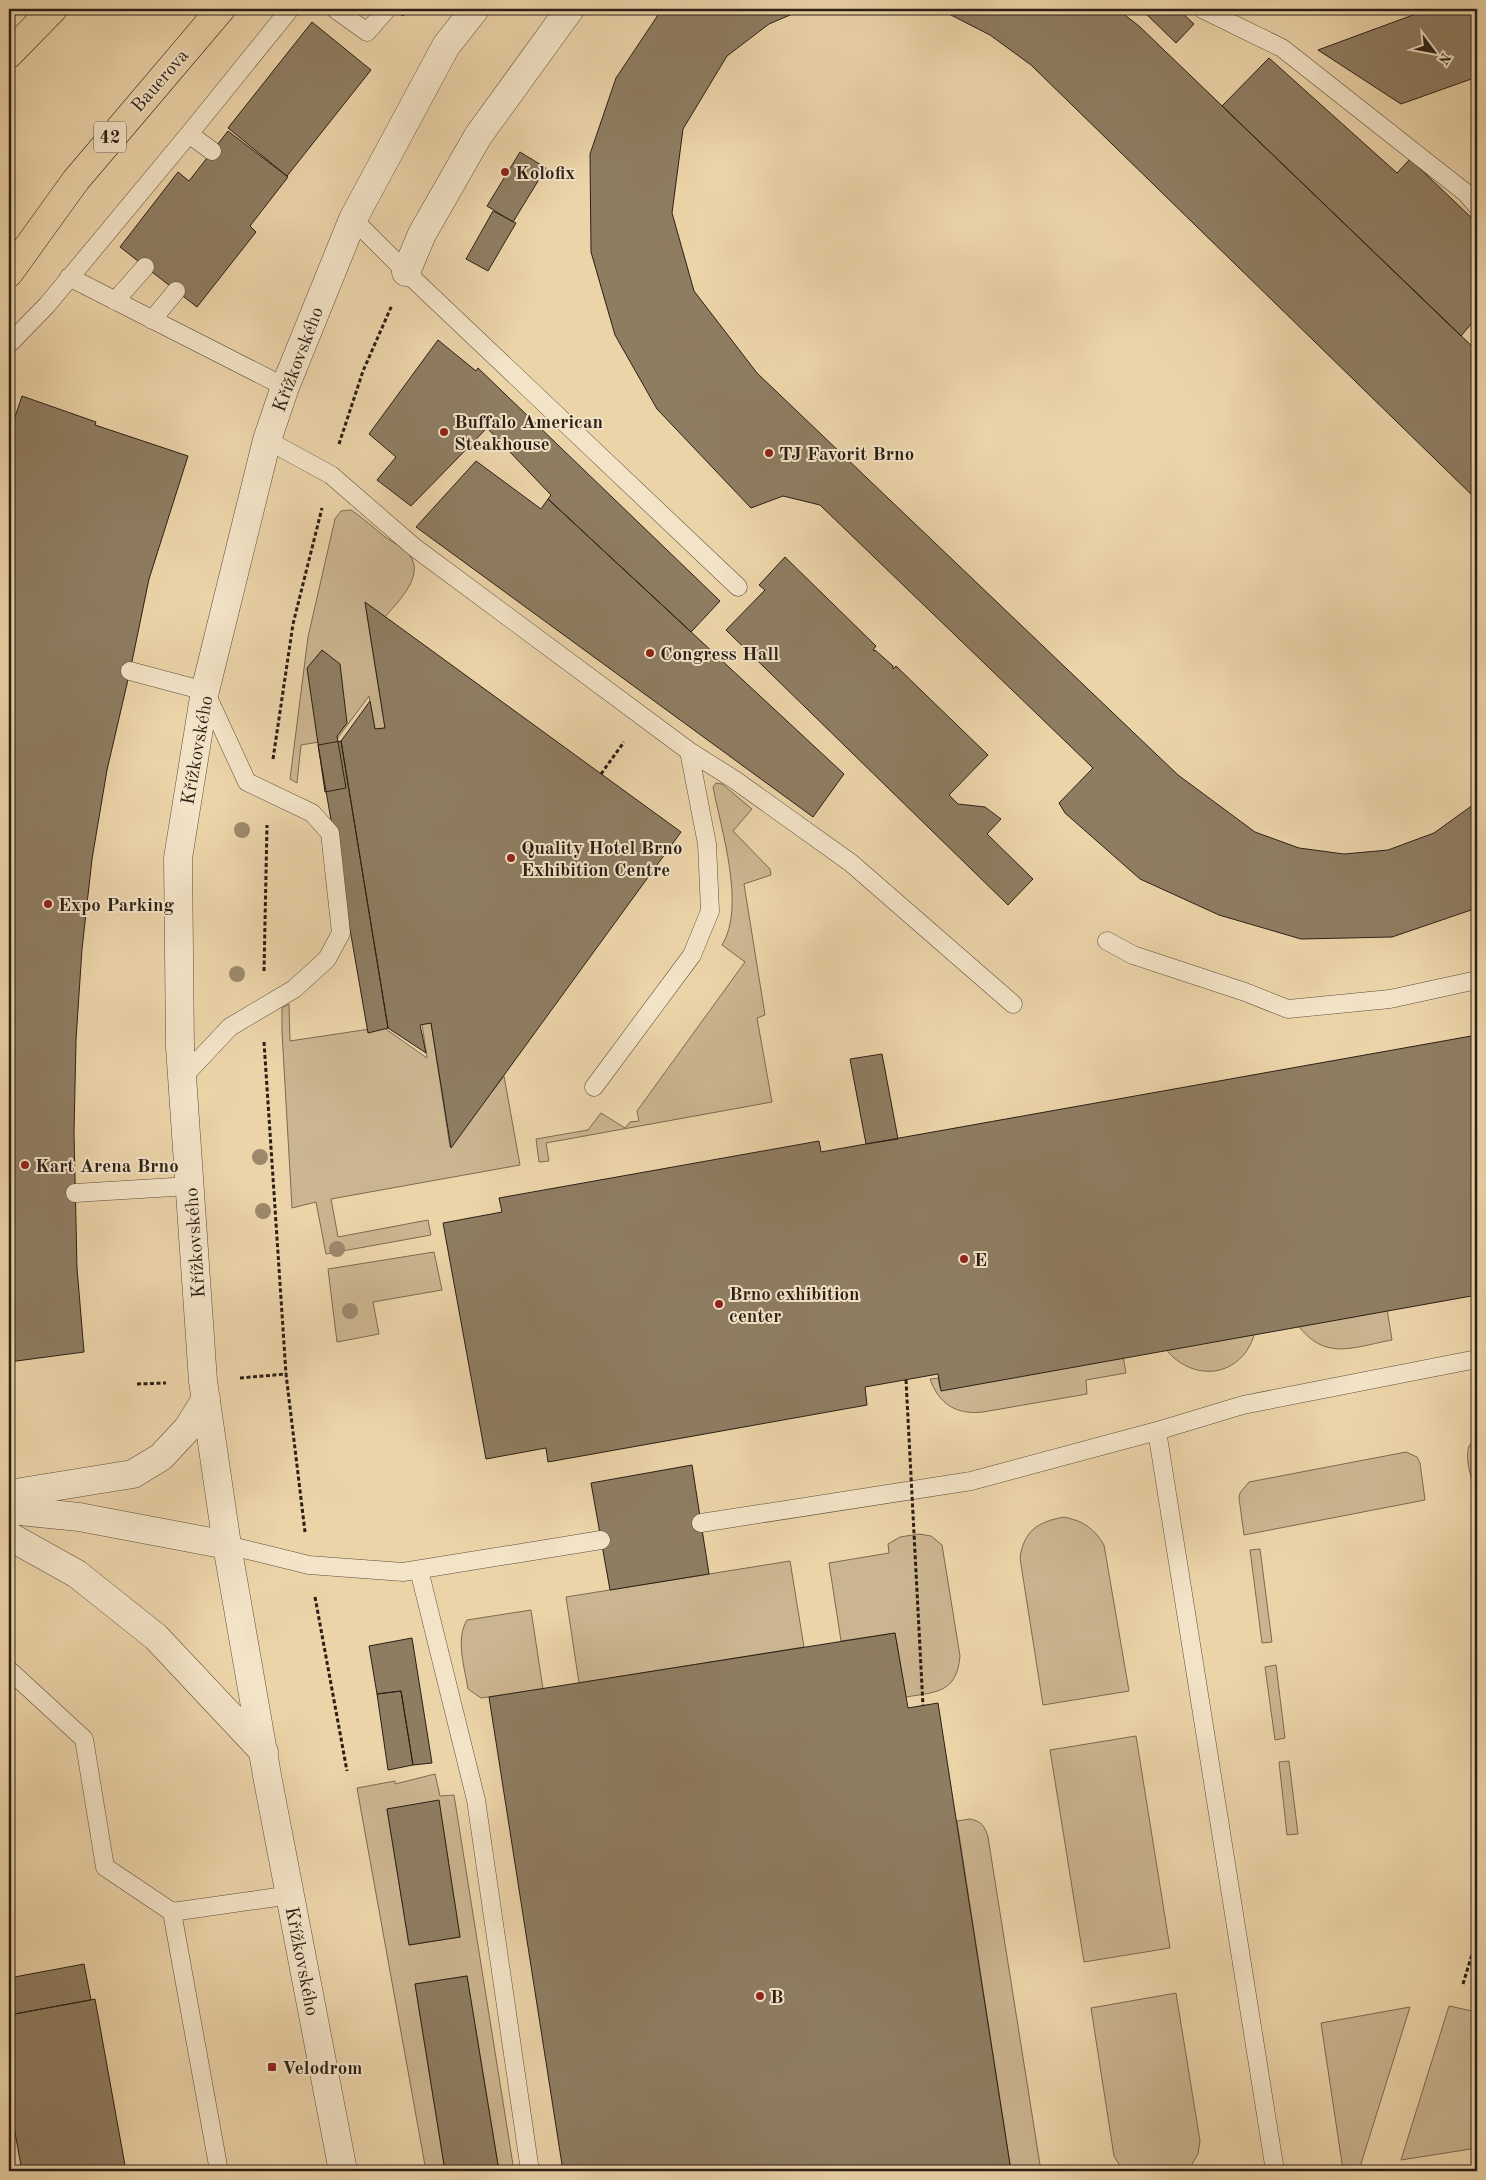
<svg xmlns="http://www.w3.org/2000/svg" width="1486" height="2180" viewBox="0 0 1486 2180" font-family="'Old Standard TT',serif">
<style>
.green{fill:#cbb590;stroke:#7b6a52;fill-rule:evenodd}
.building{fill:#8f7d62;stroke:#2b1f15}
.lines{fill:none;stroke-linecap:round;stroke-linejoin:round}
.lane-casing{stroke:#5b4c3a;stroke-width:19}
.street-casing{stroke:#5b4c3a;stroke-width:29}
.highway-casing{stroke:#2b1f15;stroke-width:29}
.path{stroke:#2b1f15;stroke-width:3;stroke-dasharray:4 2.5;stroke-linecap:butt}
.lane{stroke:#f3e3c7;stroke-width:18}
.street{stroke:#f3e3c7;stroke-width:28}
.highway{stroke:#ecd4a9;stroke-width:28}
.path-bridge{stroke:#2b1f15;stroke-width:3;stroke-dasharray:4 2.5;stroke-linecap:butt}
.tree{fill:#9c896c}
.poi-dot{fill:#8f2418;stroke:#f3e3c7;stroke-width:2}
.labels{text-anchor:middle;stroke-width:4;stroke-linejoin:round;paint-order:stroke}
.shield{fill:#f3e3c7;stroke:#675a4a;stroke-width:1}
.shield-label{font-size:18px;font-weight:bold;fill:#2b1f15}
.street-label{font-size:19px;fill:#2b1f15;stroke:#f3e3c7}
.poi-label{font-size:19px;font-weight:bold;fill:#2b1f15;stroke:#f3e3c7;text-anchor:start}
</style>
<rect width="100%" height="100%" fill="#ecd4a9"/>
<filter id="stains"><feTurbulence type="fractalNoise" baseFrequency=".004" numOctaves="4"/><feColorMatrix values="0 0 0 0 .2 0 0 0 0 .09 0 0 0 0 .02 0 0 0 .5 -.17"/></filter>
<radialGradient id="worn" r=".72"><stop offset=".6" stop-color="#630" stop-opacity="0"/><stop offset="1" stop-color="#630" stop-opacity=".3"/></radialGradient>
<path class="green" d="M351,510C363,518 374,528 385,537C394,543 407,549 412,559C422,579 396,604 385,617L365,603L385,728L375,729L369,696L337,739L301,745L297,783L290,779L308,637L335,519L341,511Z
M716,783L722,784L752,809L733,831L770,869L771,875L744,884L765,1015L757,1018L772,1102L546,1143L549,1161L539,1162L536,1139L588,1130L601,1113L625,1128L630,1122L639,1121L637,1111L745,962L722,945C746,907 721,829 713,787Z
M289,1004L290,1041L383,1027L427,1058L422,1024L431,1023L450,1147L504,1076L520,1165L331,1199L338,1237L428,1220L431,1235L326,1254L316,1202L292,1208L282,1032V1008Z
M434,1252L442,1290L373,1302L379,1334L337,1342L328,1269Z
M1387,1309L1392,1340C1353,1347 1325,1362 1297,1324Z
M1255,1332C1243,1378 1192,1384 1165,1348Z
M1123,1356L1126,1373L1086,1380L1087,1394L983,1412C956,1415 939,1404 930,1379L938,1378L940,1388Z
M1477,1439V1489C1471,1484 1466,1459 1468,1451C1468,1445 1472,1442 1477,1439Z
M1406,1452L1417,1457L1420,1463L1425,1500L1244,1535L1239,1498L1240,1493L1249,1482Z
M1064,1517C1083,1521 1094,1528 1104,1545L1129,1691L1043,1705L1020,1558C1024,1530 1038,1522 1064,1517Z
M919,1534L931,1536L942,1545L960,1656C957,1693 936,1692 906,1697L895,1633L841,1641L829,1563L889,1553L888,1544L900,1537Z
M1260,1549L1272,1642L1262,1643L1250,1550Z
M790,1561L804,1647L579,1683L566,1597Z
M531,1610L543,1689L481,1698L468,1689C465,1669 455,1639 467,1620Z
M1276,1665L1285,1738L1275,1740L1265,1667Z
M1136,1736L1170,1948L1084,1962L1050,1750Z
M1289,1761L1298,1834L1287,1835L1279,1762Z
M435,1774L440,1796L454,1795L514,2171H499L467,1976L415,1984L445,2171H426L357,1788L395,1781V1784ZM439,1801L460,1937L409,1945L387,1809Z
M970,1819C981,1821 985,1826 988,1837L1041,2171H1011L957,1821Z
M1176,1993L1200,2141L1198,2154L1188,2171H1123L1114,2156L1091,2008Z
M1449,2006L1477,2012V2148L1401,2160Z
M1410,2007L1360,2167L1343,2170L1321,2023Z"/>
<path class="building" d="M394,9H408L403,16Z
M662,9H804L769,24L727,56L683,129L672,213L694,291L757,373L1178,775L1255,832L1299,848L1344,854L1388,850L1434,833L1477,802V908L1392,937L1301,939L1219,915L1140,879L1065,813L1059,803L1093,768L820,505L783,496L751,508L657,409L615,335L591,252L590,154L616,78Z
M931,9H1117L1139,26L1477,351V500L1031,65L990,35L945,12Z
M1141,9H1178L1194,24L1176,43Z
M1429,9H1477V77L1401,104L1318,50Z
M312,22L371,70L287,176L228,128Z
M1269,58L1397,173L1410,159L1477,223V317L1461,336L1222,106Z
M228,131L288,177L250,226L256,232L197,307L120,247L178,172L189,181Z
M520,152L546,168L513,222L487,206Z
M493,211L516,223L488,271L466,259Z
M438,340L476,371L478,368L720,601L691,632L548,499L551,495L487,428L411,506L377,480L396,457L369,434Z
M22,396L96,422L95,425L188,456L149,579L130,671L107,770L92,859L82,949L76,1040L74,1132L77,1268L84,1352L9,1362V435Z
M476,461L541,509L548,499L844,774L813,817L416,527Z
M785,557L876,646L873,650L874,651L875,650L893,666V669L896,666L988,755L949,795L958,804L985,807L1001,819L987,834L1033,879L1008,905L726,630L765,590L759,585Z
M365,602L681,832L451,1148L431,1023L420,1025L426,1053L388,1028L341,741L370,701L375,729L385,728Z
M322,650L340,664L347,723L337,736L346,788L325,792L307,668Z
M341,741L388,1028L368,1033L318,745Z
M1477,1035V1295L941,1391L938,1374L865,1387L867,1405L548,1462L546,1448L486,1459L443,1223L502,1212L499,1198L819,1141L821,1152Z
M882,1054L898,1139L866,1144L850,1059Z
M692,1465L709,1574L610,1590L591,1483Z
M895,1633L908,1708L938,1703L1011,2171H563L489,1697Z
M412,1638L432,1763L413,1765L401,1691L377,1694L369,1646Z
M401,1691L413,1765L388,1770L377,1694Z
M439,1800L460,1937L409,1945L387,1809Z
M84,1964L91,2000L9,2015V1978Z
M467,1976L499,2171H445L415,1984Z
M95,1999L126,2171H22L9,2100V2015Z"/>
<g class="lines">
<g class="lane-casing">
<path id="lane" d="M335,9L367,32L387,9
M1202,9L1282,48L1466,193L1477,206
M189,134L212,151
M353,219L406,272L738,587
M69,277L285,387
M115,301L145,267
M152,320L176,291
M9,344L47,305L189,134L290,9
M267,440L331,475L414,547L689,751L735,780L851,863L1013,1004
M130,671L205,691L247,782L312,813L330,833L341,933L327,959L294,989L230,1027L182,1078
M1107,941L1133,955L1245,992L1288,1009L1390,999L1477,980
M594,1087L692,955L710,911L707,844L689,751
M75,1193L190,1186
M1157,1431L1275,2171
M701,1523L971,1481L1157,1431L1243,1405L1477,1359
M227,1545L309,1565L403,1572L601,1540
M419,1570L476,1800L530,2171
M9,1670L84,1739L105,1867L172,1912L219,2171
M172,1912L291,1895"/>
</g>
<g class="street-casing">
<path id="street" d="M406,272L422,234L478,136L570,9
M9,1494L133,1474L161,1457L188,1428L206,1399
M9,1510L79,1517L227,1545
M9,1536L77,1574L156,1637L264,1752
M343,2171L268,1781L227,1545L203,1381L180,1047L178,858L205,691L267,440L285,387L353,219L446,46L475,9"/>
</g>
<g class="highway-casing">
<path id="highway" d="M9,54L53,9
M9,273L76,180L221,9"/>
</g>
<path class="path" d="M339,444L363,371L392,305
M273,759L293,624L322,508
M601,774L624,742
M264,971L267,825
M264,1042L286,1374
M240,1378L286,1374L305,1532
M137,1384L166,1383
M315,1597L347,1771
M1463,1984L1477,1938"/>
<use href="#lane" class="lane"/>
<use href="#street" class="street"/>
<use href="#highway" class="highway"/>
<path class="path-bridge" d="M906,1380L923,1706"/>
</g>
<g class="tree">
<circle cx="242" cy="830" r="8"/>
<circle cx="237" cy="974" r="8"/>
<circle cx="260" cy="1157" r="8"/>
<circle cx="263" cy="1211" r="8"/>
<circle cx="337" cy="1249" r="8"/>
<circle cx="350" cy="1311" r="8"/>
</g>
<g class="poi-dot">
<circle cx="505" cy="172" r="5"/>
<circle cx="444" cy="432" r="5"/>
<circle cx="769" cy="453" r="5"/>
<circle cx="650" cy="653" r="5"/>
<circle cx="511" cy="858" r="5"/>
<circle cx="48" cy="904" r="5"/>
<circle cx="25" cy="1165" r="5"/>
<circle cx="964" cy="1259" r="5"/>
<circle cx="719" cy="1304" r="5"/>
<circle cx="760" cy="1996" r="5"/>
<rect x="267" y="2062" width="10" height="10" rx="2.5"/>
</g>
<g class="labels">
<rect class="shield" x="94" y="121.5" width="32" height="31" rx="4"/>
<g class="shield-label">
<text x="110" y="143">42</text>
</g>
<g class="street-label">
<text transform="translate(159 80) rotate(-49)" y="7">Bauerova</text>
<text transform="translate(297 359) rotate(-69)" y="7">Křížkovského</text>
<text transform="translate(196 750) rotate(-80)" y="7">Křížkovského</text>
<text transform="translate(194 1243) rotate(-94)" y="7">Křížkovského</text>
<text transform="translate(303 1961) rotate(79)" y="7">Křížkovského</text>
</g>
<g class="poi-label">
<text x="515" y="179">Kolofix</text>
<text x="454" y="428">Buffalo American<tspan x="454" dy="22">Steakhouse</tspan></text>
<text x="779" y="460">TJ Favorit Brno</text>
<text x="660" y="660">Congress Hall</text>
<text x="521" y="854">Quality Hotel Brno<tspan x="521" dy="22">Exhibition Centre</tspan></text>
<text x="58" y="911">Expo Parking</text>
<text x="35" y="1172">Kart Arena Brno</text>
<text x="974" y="1266">E</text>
<text x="729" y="1300">Brno exhibition<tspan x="729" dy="22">center</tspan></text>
<text x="770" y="2003">B</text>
<text x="282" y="2074">Velodrom</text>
</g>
</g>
<rect width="1486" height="2180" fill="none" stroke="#ecd4a9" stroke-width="30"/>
<rect x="10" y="10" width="1466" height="2160" fill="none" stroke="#2b1f15" stroke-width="2.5"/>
<rect x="15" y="15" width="1456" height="2150" fill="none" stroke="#2b1f15"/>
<g transform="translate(1434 52) rotate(122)" stroke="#f3e3c7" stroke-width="4" paint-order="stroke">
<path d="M0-4L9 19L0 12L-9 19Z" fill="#2b1f15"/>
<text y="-8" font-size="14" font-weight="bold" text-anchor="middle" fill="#2b1f15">N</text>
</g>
<rect width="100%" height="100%" filter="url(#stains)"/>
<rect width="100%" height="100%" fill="url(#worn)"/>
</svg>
